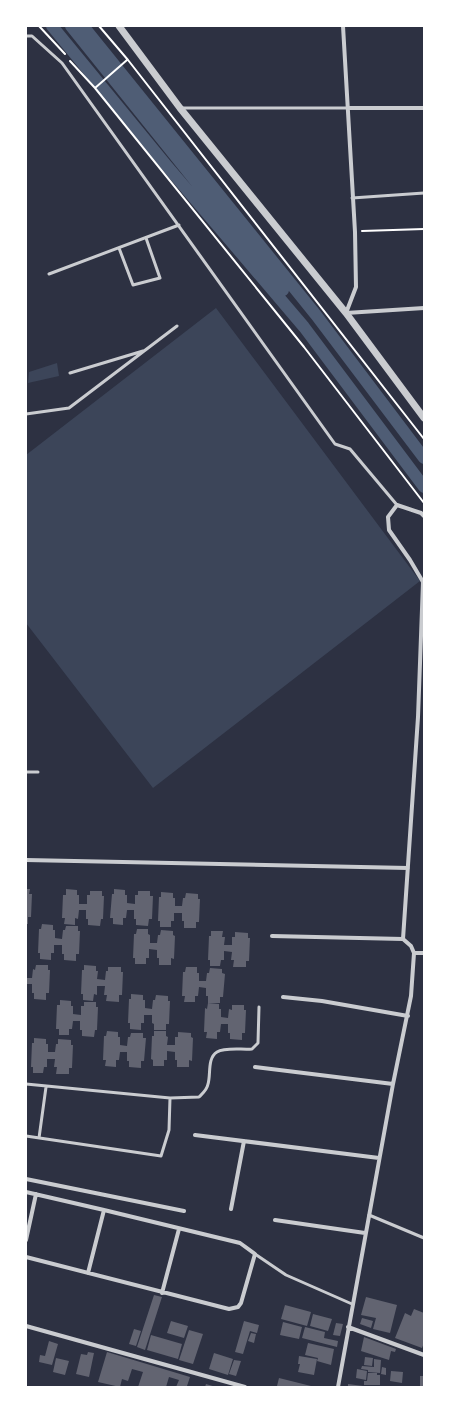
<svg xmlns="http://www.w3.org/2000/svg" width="450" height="1413" viewBox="0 0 450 1413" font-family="'Archivo Narrow',sans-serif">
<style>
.green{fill:#3c4559}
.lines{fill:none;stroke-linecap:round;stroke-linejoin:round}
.canal{stroke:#4f5d75;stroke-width:12}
.building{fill:#626471}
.path{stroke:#fff;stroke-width:2}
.service{stroke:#caccd0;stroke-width:3}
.minor{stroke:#caccd0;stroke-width:4}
.tertiary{stroke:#caccd0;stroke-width:7}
</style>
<rect width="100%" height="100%" fill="#2d3142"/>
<path class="green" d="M216,308L420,581L153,788L26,623V455Z
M57,363L59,376L28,383L29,372Z"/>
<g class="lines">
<path class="canal" d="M52,26L166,165L304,327L424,487
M71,26L283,290
M83,26L316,315L424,458"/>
</g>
<path class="building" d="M26,889H30L29,894H32L31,917H28V924H26Z
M66,889L77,890V895H79V904H87V895H90V891H102V896H104L103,919H101L100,926L88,925V919H86V910H79L78,919L75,918V925L64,924L65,918H62L63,895H66Z
M114,889L125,890V895H127V903L135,904V895H138V891H150V896H153L152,919H149L148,926L136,925V919H134V910H127L126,918H123V925L113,924V918H110L112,894H114Z
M161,892L173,893V898H175V906H182L183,898H185L186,893L198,894V899H200L199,922H196V928H184V921H182V913H174V921H171V927H160V921H158L159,897H161Z
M42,924L53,925V930H55V938L62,939L63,930H65L66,926H78V931H80L79,954H76V961L64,960V954H62V945H54V953H51V960L40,959V953H38L39,929H41Z
M137,929H148V934L150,935V943H157L158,935H160L161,930L173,931V935L175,936L174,959L171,958V965H159V958H157V950L149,949V958H146V964H135V958H133L134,934H136Z
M211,931H223L222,937H225L224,945H232V937H235V932L248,933V938H250L249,961H246V967H233L234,960H231L232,952L224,951V960H221L220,966H210V960H208L209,936H211Z
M36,965H48V970H50L49,993H46V1000L34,999V993H32V984H26V978H32L33,969L35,970Z
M84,965L96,966V971H98L97,979L105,980L106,971H108V967H121V972H123L122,995H119V1002L106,1001L107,995H104L105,986H97V995L94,994L93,1001L83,1000V994H81L82,970H84Z
M186,967H197V973H199V981H206L207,973H209L210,968L222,969V973L225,974L223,997H220V1003H208V996H206V988L199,987L198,996H195V1002H184L185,996H182L183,972H185Z
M131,994L143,995V1000H145V1008L152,1009L153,1000H155L156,995L168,996V1001H170L169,1024H166V1030H154V1024L152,1023V1015H144V1023H141V1030L130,1029V1023H128L129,999H131Z
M60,1000L71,1001V1006H73V1014L81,1015V1006H84V1002H96V1007H98L97,1030H95L94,1037L82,1036V1030H80V1021H73L72,1029H69V1035H59V1029H56L57,1005H60Z
M208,1003L219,1004V1009H221V1017L228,1018L229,1009L232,1010V1005H244V1010H246L245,1033H242V1040L230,1039V1033H228V1024H221L220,1032H217V1039L206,1038L207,1032H204L205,1008L207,1009Z
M107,1031L118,1032V1037H120V1045L127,1046L128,1037H130L131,1033H143V1038H146L144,1061H141V1068L129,1067V1061H127V1052H120L119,1060H116V1067L105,1066L106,1060H103L104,1036H106Z
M154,1031H166V1036L168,1037L167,1045H175V1037H178V1032L191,1033V1037L193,1038L192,1061L189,1060V1067H177V1060H175V1052L167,1051V1060H164V1066H153V1060L151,1059L152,1036H154Z
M34,1038L46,1039V1044H48V1052H55L56,1044H58V1039L71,1040V1045H73L72,1068H69V1074H56L57,1067H54L55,1059H47V1067H44L43,1073H33V1067H31L32,1043H34Z
M154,1295L162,1297L145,1350L137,1347Z
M366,1297L397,1305L390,1333L373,1329L376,1318L361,1315Z
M285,1305L311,1312L307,1326L281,1319Z
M414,1309L424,1313V1343L422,1348L395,1338L405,1313L411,1316Z
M313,1314L332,1319L328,1331L310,1326Z
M362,1318L373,1321L371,1328L360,1324Z
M171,1321L188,1326L184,1338L167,1333Z
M244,1321L259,1325L257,1333L250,1331L243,1354L235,1352Z
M283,1322L302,1327L299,1339L280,1335Z
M336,1323L343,1324L340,1336L333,1335Z
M305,1327L325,1332L324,1338L338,1341L337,1347L302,1338Z
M134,1329L141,1331L136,1346L129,1344Z
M189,1330L203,1334L193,1364L179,1360Z
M251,1333L256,1334L254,1343L248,1341Z
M151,1335L182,1344L178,1359L147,1350Z
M364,1337L396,1349L395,1352L391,1351L389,1360L361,1351Z
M49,1341L58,1344L52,1365L39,1362L40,1355L45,1356Z
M308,1343L334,1349L331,1365L317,1361L318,1358L305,1355Z
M88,1352L94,1353L89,1377L76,1374L81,1354L87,1355Z
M107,1352L190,1377L187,1386L190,1387H176L179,1380L169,1377L166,1387H138L143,1372L132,1369L128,1381L122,1379L120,1387L98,1382Z
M214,1353L233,1359L228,1375L209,1369Z
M299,1356L317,1359L314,1375L298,1372L300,1364H298Z
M365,1357L373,1358L372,1366L364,1365Z
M56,1358L69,1361L65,1375L53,1372Z
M374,1359L381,1360L380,1373L368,1372V1370L361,1369L362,1366L374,1367Z
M234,1360L241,1361L236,1376L229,1374Z
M382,1367L386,1368V1375L381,1374Z
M357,1369L367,1371L366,1380L356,1378Z
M391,1371L403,1372L402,1383L390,1381Z
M368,1373H377V1375H380V1385H364V1381H367Z
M420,1376H424V1387H420Z
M279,1378L311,1386V1387L277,1386Z
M206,1384L216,1387H205Z
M348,1384L363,1386V1387H348Z"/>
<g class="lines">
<path class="path" d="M39,26L65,54
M99,26L128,60L424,439
M70,61L95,88L304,347L424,503
M95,88L127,60
M362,231L424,229"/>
<path class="service" d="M26,36H32L62,63L335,444L350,449L397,505
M181,108H348
M352,198L424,193
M119,248L133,285L160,278L146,238
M49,274L179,225
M70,373L143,351
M26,414L69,408L177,326
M26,772H38
M26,1084L170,1098
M26,1136L161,1156L169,1130L170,1098L199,1097C203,1093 207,1090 208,1084C211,1075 207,1058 217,1052C225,1047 243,1050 252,1049L258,1043L259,1007
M39,1138L46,1087
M369,1215L424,1238
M255,1254L286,1275L352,1304"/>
<path class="minor" d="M343,26L355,232L356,287L346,313L424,308
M348,108H424
M26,860L408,868
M272,936L403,939
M414,953H424
M283,997L322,1001L408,1016
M255,1067L393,1084
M195,1135L379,1158
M26,1179L184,1211
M26,1192L104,1210L240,1243L255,1254L241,1303L238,1307L229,1309L26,1257
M231,1209L244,1141
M275,1220L365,1233
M26,1240L36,1194
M88,1273L104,1210
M162,1293L179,1229
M26,1326L245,1387
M348,1327L424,1355
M338,1387L393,1084L411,996L414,953L411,946L403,939L418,717L423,582L410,560L389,530L388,517L397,505L421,513L424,516"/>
<path class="tertiary" d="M119,26L180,108L346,313L424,418"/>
</g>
<rect width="450" height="1413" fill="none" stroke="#ffffff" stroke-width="54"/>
</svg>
